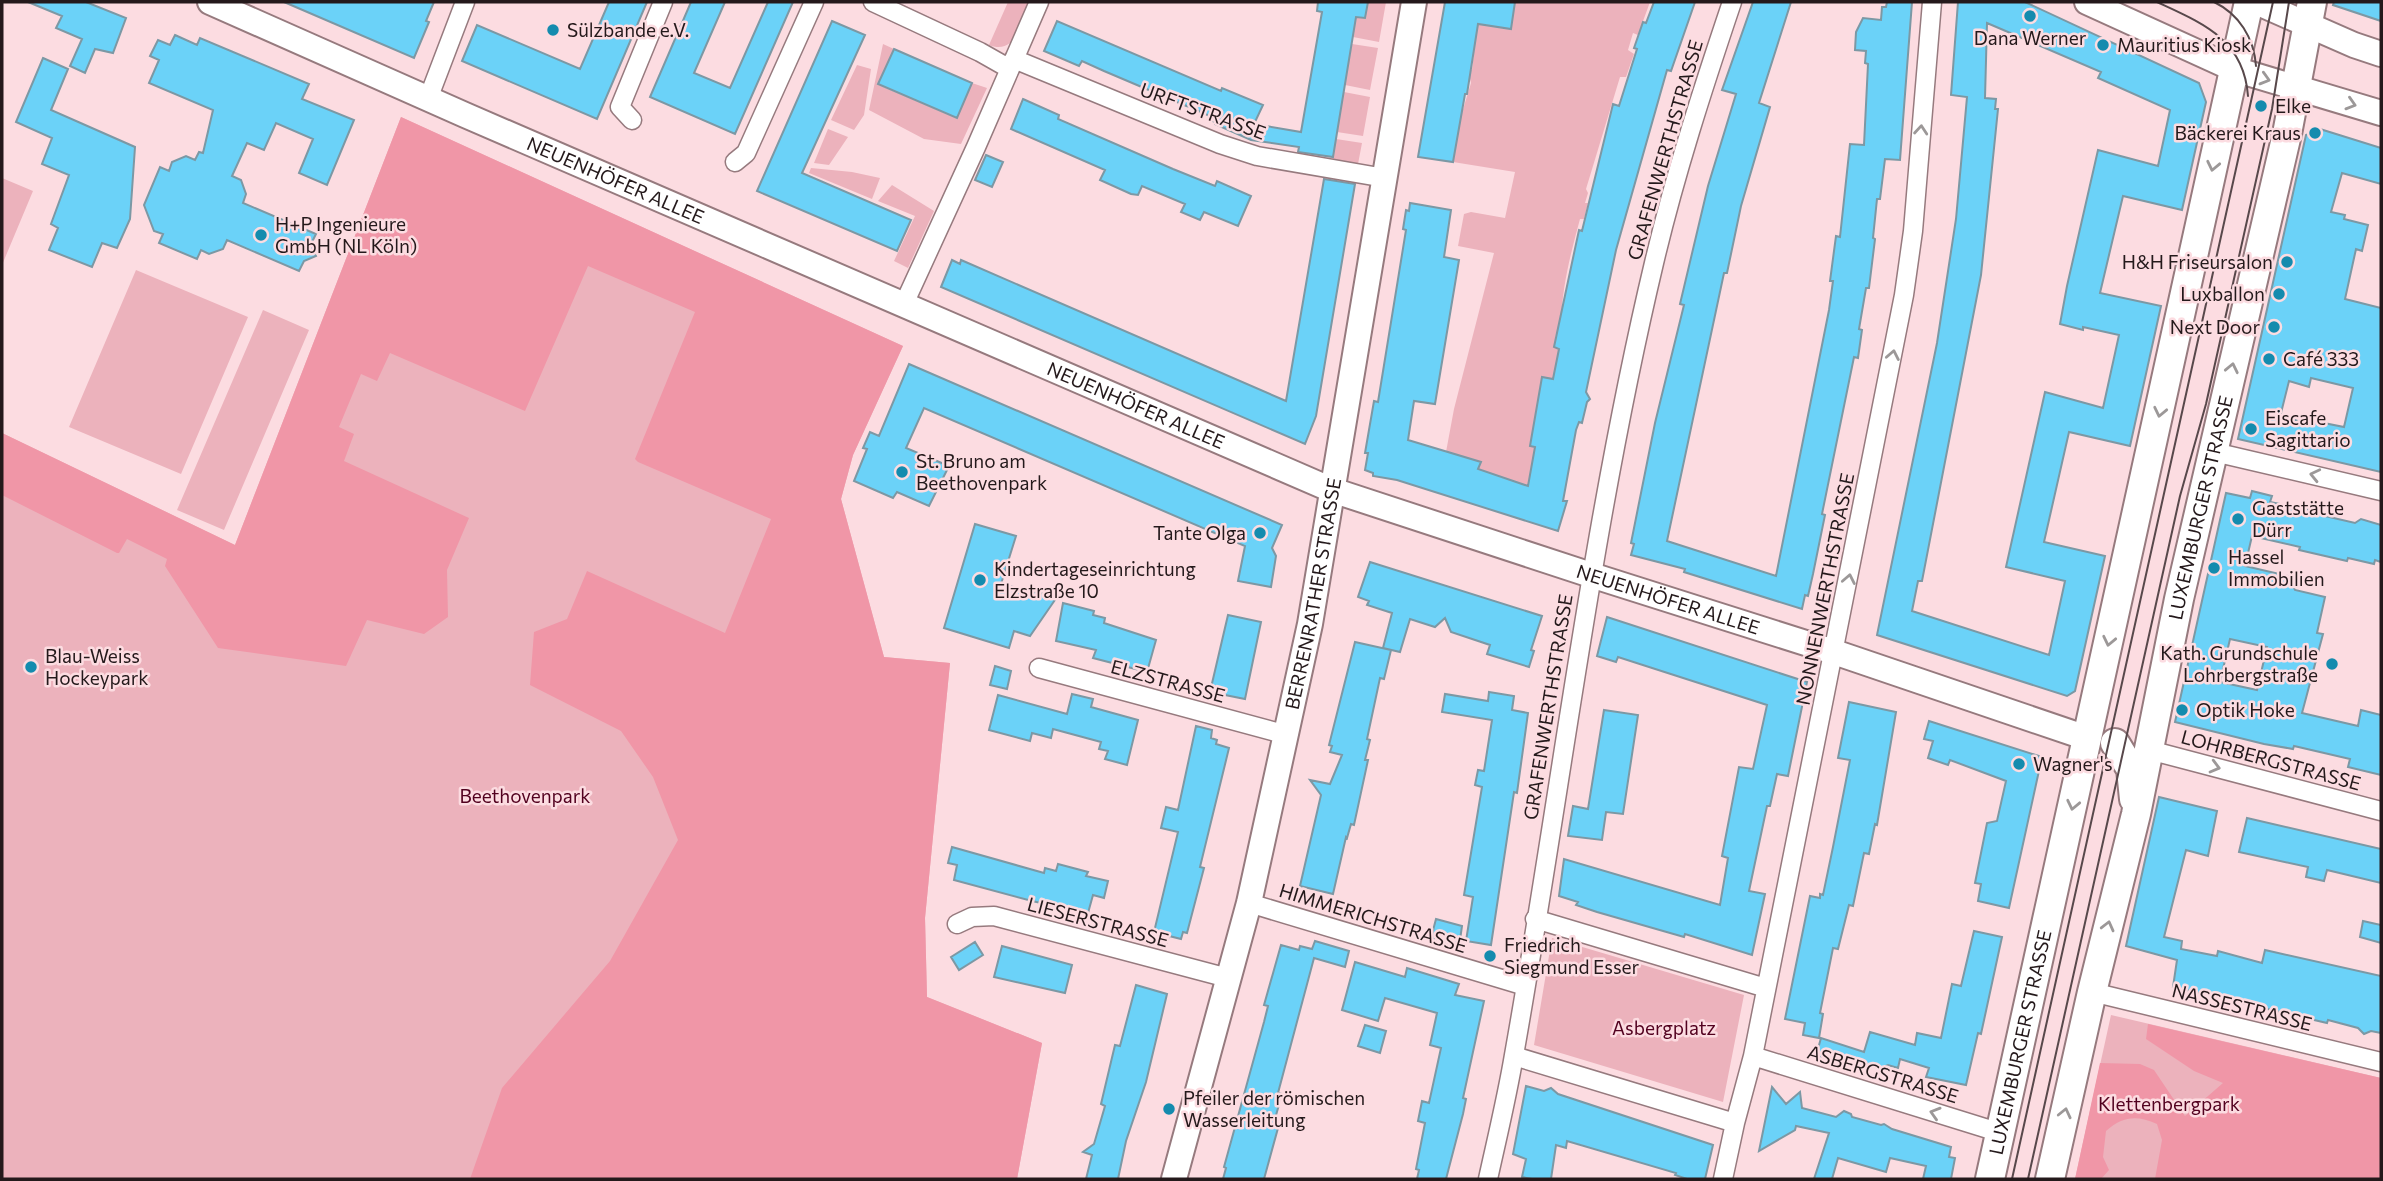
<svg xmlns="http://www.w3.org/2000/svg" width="2383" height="1181" viewBox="0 0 2383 1181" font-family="Commissioner,sans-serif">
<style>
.green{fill:#ecb2bc}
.forest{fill:#f096a7}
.building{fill:#6bd2f8;stroke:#7c98a4;stroke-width:2;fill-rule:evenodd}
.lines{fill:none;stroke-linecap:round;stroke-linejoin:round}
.street-casing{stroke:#967a7e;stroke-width:21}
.secondary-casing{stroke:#967a7e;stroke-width:28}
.primary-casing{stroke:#967a7e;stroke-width:32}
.street{stroke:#fff;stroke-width:18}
.secondary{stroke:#fff;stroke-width:24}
.primary{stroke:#fff;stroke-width:28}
.tram{stroke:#58484b;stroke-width:2}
.oneway{stroke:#9c9898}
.poi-dot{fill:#148bae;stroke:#fcdce1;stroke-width:2.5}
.labels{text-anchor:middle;stroke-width:5;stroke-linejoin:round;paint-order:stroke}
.poi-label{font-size:19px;fill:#24191b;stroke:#fcdce1;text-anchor:start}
.street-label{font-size:19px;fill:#24191b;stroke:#fcdce1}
.park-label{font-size:19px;fill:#52011f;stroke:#fcdce1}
</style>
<rect width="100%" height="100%" fill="#fcdce1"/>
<path class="green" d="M1008,2H1031C1023,20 1016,56 989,45Z
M1368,2H1386L1379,42L1353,37L1356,17L1365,18Z
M1515,2H1650L1638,35L1633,33L1628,50L1634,54L1626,77H1620L1586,189L1588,193L1585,203H1588L1584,219H1580C1570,256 1559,297 1562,335L1556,334L1554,347L1559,349L1554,379L1542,377L1537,404L1546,406L1535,416L1530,445L1535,447L1532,465L1533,491L1516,482L1478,469L1480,462L1446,452L1454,409L1494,253L1458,246L1464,214L1471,212L1505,218L1515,172L1453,162L1461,116L1471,83L1468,70H1472L1477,24L1511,29Z
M883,44L894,49L879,85L956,118L972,83L987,88L961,144L924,139L869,110Z
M1352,44L1378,48L1370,90L1345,85Z
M857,65L871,69L864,115L854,130L831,120Z
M1344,92L1370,97L1363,136L1337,132Z
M401,117L903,346L853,455L841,499L884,657L950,663L925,918L927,997L1042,1043L1017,1179H2V433L235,545Z
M828,129L848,137L829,165L814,163Z
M1336,139L1362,143L1358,164L1332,160Z
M811,168L852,172L880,178L872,199L809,173Z
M2,178L33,191L2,265Z
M892,185L934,211L908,268L894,261L915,216L878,201Z
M136,270L248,317L181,474L69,427Z
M263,310L309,330L224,530L177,510Z
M1552,938L1744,995L1723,1102L1534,1045Z
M2111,1015L2381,1078V1179H2075Z"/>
<path class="forest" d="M401,117L903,346L853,455L841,499L884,657L950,663L925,918L927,997L1042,1043L1017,1179H470L502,1088L610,961L678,840L653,777L621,731L530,685L534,632L567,619L587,571L725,633L771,519L638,462L635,459L695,312L588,266L525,411L390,353L377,381L361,374L339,427L354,434L344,461L469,518L447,570L448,617L424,634L367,620L346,666L218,648L165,566L167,559L127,539L119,553H117L2,495V433L235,545Z
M2148,1024L2381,1078V1179H2155L2162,1140L2157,1124C2137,1115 2123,1116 2106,1131L2103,1157L2109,1170L2101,1179H2075L2100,1063L2140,1064L2154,1070L2185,1116L2223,1083L2194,1071L2146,1039Z"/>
<path class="building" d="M28,2H86L126,18L113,53L95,49L85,73L70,66L82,39L56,28L62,16Z
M284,2H434L426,21L429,22L414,58Z
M609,2H647L597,119L462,61L477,25L580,69Z
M691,2H725L694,73L730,88L768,2H793L735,134L650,97Z
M1318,2H1368L1365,18L1356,17L1333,157L1298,152L1299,147L1251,140L1215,124V122L1208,119L1210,116L1104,71L1082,61L1079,66L1044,51L1057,21L1221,91L1222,88L1263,105L1254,124L1301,132L1322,12L1317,11Z
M1445,2H1515L1511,29L1478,24L1467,94H1465L1453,162L1418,157Z
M1654,2H1695L1671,71L1667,70L1616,250L1586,392L1590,399L1587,402L1582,423L1579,422L1576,430L1563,501H1567L1558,531L1397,480L1373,476V473L1365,470L1368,453H1365L1374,401L1378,402L1406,230L1403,229L1406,210L1409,211L1410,203L1451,210L1444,257L1459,260L1435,404L1414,401L1408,440L1481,462L1478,469L1528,486L1535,447L1530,446L1542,377L1553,379L1559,349L1554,347L1579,230L1582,231L1613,104L1619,106L1637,49L1634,48L1643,22L1646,23Z
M1753,2H1791L1759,103L1770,107L1741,206L1727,273H1724L1667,541L1776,576L1829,310L1833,281H1830L1836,236L1840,237L1850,144L1864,145L1868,64L1865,63L1866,51L1855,50L1856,32L1863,18L1881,20L1882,7H1886L1887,2H1912L1900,160L1885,159L1880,199H1877L1873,238L1875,239L1869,288H1866L1859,329L1862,330L1858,358L1854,357L1822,514L1825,515L1813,574L1808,596L1805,595L1802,609L1684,572L1685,569L1631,555L1634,544L1631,543L1655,423L1684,305L1680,304L1708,186L1736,94L1722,90Z
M1958,2H2025L2199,83L2206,102L2182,210L2123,196L2100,293L2161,306L2130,446L2069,432L2044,542L2105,556L2075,691L2067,696L1877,635L1937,343L1956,219L1967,97L1951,95ZM1987,23L2101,72L2098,78L2170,110L2158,166L2098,150L2067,286L2060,324L2083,330V327L2119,335L2103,408L2045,392L2006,567L2065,581L2049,655L1912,611L1918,581H1922L1981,275L1998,109H1995L1996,99L1985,98Z
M2334,2H2381V21L2333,5Z
M832,21L865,35L802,173L911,220L897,251L757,191Z
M175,35L197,45L200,38L309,84L302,99L354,120L327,185L299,173L313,139L276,123L264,150L247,143L232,176L241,180L246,194L243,203L316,234L311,244L316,256L304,261L299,271L227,240L223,249L209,254L201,250L197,259L159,243L163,234L154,231L144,205L160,167L169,171L172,162L186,156L195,160L199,152L203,153L213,110L149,83L159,60L150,56L158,40L170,45Z
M894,49L972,83L957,118L878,84Z
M43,58L68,69L51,110L135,147L130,219L117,248L102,243L92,267L49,250L58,228L51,224L69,175L42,164L52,138L16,122Z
M1023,99L1059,115L1058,119L1173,169L1215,186L1217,181L1251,196L1238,226L1204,212L1200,220L1181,212L1185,204L1142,186L1138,195L1131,194L1100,180L1105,170L1011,129Z
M2320,129L2381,148V184L2342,173L2331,212L2345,215L2344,219L2368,225L2362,251L2356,249L2345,299L2381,308V472L2238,439L2306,135ZM2311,378L2353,388L2344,427L2314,421V424L2280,417L2289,381L2309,387Z
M986,155L1003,162L992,187L975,180Z
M1324,179L1355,184L1316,416L1305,444L941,287L952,260L960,264L961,260L1286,401Z
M909,364L1282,525L1272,548L1276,556L1271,587L1238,581L1245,546L924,408L906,448L949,466L929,506L897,492L893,498L854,481L867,449L863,448L870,432L879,436Z
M2252,491L2272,496L2270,502L2326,513L2325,516L2355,523L2361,519L2381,525V562L2375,560L2374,564L2348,558L2347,561L2299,550L2300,547L2252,536L2245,566L2288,576L2295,590L2325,597L2317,633L2323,634L2302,713L2358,726L2361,710L2381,715V775L2348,767L2350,759L2294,746L2293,749L2264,744L2175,722L2226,493L2250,498ZM2230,639L2267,647L2257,690L2220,682Z
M975,524L1016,536L1001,584L1057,597L1030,636L1014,631L1009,648L944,628Z
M1370,562L1542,616L1531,650L1534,651L1529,667L1487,654L1490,645L1451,632L1445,618L1435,627L1410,619L1400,652L1383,648L1392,613L1367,605L1369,601L1358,597Z
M1063,603L1094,611L1093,615L1105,618L1104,623L1156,640L1147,672L1093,658L1096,650L1056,641Z
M1228,615L1261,622L1245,699L1210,692Z
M1607,617L1807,682L1788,776L1777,774L1770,806H1767L1749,891L1765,894L1752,955L1685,934L1684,937L1597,912L1576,905L1578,902L1559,896L1564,859L1720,905L1728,858L1722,856L1739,767L1753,769L1767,705L1618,657L1616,662L1597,656Z
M1355,642L1391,650L1384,679L1380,678L1367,739L1370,740L1365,760H1368L1354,825L1351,824L1347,838L1346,837L1333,894L1300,886L1321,795L1310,780L1330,784L1342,755L1330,752L1332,746L1329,745Z
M995,666L1011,671L1007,689L990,685Z
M1489,692L1514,696L1512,710L1528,713L1517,793L1514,792L1491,945L1466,941L1473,897L1464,895L1482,787L1475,785L1478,770L1484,771L1492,720L1442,712L1445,694L1488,701Z
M1072,694L1093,699L1091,707L1138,720L1127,765L1105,759L1108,751L1099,749L1101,742L1053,729L1051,738L1032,733L1030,741L989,730L998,695L1067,714Z
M1849,702L1896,712L1877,825L1875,824L1869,854L1864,853L1853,906L1849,905L1838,949L1833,948L1820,1013L1823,1014L1819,1038L1803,1035L1805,1023L1785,1019L1810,896L1820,898V894L1823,895L1833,847L1850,760L1838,758Z
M1604,710L1638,715L1623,814L1606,812L1602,840L1568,836L1573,806L1588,809Z
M1929,721L2042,757L2009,908L1978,901L1981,884L1975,883L1987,823L1997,821L2006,781L1950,760L1948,765L1928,758L1933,741L1924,739Z
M1196,726L1212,730L1211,738L1217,740L1216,744L1229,748L1200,867L1204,868L1187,933L1183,932L1181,939L1169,936L1167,942L1154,932L1178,832L1161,828L1166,807L1178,810Z
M2159,797L2217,811L2208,856L2186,850L2164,937L2182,941L2181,949L2217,956L2218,951L2262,963L2265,950L2381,976V1033L2371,1031L2364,1034L2358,1028L2328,1020L2327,1023L2173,987L2177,960L2126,946Z
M2247,818L2381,849V883L2327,870L2324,881L2306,877L2308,867L2239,852Z
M952,847L1044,873L1045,868L1056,871L1058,864L1088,872L1086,876L1108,881L1104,898L1093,895L1088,913L1050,903V905L1032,901L954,880L957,865L948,863Z
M1436,919L1462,926L1459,947L1431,938Z
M2363,921L2381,925V943L2360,937Z
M1974,931L2002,937L1981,1034L1978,1033L1966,1085L1926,1077L1929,1068L1900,1059L1898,1068L1888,1065L1881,1068L1866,1064L1864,1070L1816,1056L1821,1038L1864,1052L1870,1032L1915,1045L1917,1033L1941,1038L1952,984L1961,986Z
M1315,941L1349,951L1345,967L1314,958L1278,1093L1282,1094L1273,1126L1278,1128L1264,1179H1223L1226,1168L1224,1167L1264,1022L1268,1006L1264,1005L1281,945L1299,950L1300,946L1312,949Z
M975,942L983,955L959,970L951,957Z
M1002,946L1072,965L1065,993L994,977Z
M1355,962L1405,977L1407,968L1459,984L1455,995L1484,1001L1463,1098L1466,1099L1463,1114L1446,1179H1417L1419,1170L1416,1169L1425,1123L1418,1121L1422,1101L1429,1103L1441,1048L1430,1045L1437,1013L1385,998L1378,1021L1342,1010Z
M1136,985L1167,994L1146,1082L1126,1141L1118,1179H1086L1092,1155L1083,1152L1094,1144L1105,1106L1101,1104L1115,1045L1120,1046Z
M1365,1025L1386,1031L1380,1053L1358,1046Z
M1526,1086L1544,1091L1551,1088L1558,1094L1713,1145L1705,1179H1687L1675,1175L1676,1173L1567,1141L1566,1148L1556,1145L1551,1179H1532L1522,1177L1526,1159L1513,1154Z
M1772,1087L1786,1104L1800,1092L1802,1108L1836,1117L1844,1111L1851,1114L1852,1117L1881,1125L1884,1124L1892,1129L1951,1147L1949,1157L1955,1158L1951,1179H1923L1926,1166L1890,1158L1886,1172L1838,1158L1832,1179H1814L1829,1133L1796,1126L1795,1130L1759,1151Z"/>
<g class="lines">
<g class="street-casing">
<path id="street" d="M873,2L980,52L1010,69
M1014,59L1220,144L1257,156L1385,178
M428,99L465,2
M632,120L620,107L663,2
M735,162L746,153L814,2
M904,304L976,147L1039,2
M2214,452L2381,491
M1039,668L1287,735
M2149,750L2381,811
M1249,903L1525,986
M1535,919L1766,988
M957,924L972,917L994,916L1228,978
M2092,992L2381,1062
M1514,1056L1735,1123
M1753,1056L2001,1133
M1488,1179C1497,1138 1507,1097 1514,1055C1561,791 1592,524 1654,263C1675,174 1703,88 1732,2
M1723,1179L1735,1123L1753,1056L1904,295L1913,231L1932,2"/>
</g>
<g class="secondary-casing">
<g id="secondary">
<path id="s1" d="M210,2L465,115L1332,490L1591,575L1834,652L2087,738"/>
<path d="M2087,2L2234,69L2381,113"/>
<path d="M2256,2L2354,45L2381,54"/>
<path id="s2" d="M1174,1179L1249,903L1310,624L1414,2"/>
</g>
</g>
<g class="primary-casing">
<g id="primary">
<path d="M2115,743L2131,769L2134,799"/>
<path id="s3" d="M1990,1179L2249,2"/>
<path id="s4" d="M2050,1179L2092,992L2136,814L2179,599L2287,134L2312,2"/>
</g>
</g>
<use href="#street" class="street"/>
<use href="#secondary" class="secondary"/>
<use href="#primary" class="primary"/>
<path class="tram" d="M2157,2C2202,23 2244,39 2248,96
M2214,2C2239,14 2254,38 2256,66
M2012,1179L2273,2
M2028,1179L2180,496L2206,404L2272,109L2289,2"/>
</g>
<defs><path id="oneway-chevron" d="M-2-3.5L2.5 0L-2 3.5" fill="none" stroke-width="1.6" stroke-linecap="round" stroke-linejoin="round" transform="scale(1.75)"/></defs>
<g class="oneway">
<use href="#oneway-chevron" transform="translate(2265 79) rotate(16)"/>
<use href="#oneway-chevron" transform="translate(2351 104) rotate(17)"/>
<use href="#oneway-chevron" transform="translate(1921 130) rotate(-85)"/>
<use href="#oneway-chevron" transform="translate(2213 166) rotate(102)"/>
<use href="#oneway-chevron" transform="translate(1893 355) rotate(-79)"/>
<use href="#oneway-chevron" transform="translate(2232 368) rotate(-78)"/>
<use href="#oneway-chevron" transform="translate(2160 412) rotate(102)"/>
<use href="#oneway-chevron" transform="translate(2315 475) rotate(-167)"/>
<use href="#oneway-chevron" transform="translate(1849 579) rotate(-79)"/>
<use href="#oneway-chevron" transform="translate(2109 641) rotate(102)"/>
<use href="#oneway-chevron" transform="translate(2215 767) rotate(15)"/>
<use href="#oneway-chevron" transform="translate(2073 805) rotate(102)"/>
<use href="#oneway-chevron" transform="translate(2108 926) rotate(-76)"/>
<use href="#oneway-chevron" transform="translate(1935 1113) rotate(-163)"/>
<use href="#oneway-chevron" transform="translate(2065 1113) rotate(-77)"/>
</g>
<g class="poi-dot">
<circle cx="2030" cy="16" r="7"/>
<circle cx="553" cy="30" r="7"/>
<circle cx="2103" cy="45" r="7"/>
<circle cx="2261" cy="106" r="7"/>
<circle cx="2315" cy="133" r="7"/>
<circle cx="261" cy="235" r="7"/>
<circle cx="2287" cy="262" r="7"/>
<circle cx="2279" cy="294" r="7"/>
<circle cx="2274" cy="327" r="7"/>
<circle cx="2269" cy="359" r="7"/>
<circle cx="2251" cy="429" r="7"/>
<circle cx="902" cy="472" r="7"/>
<circle cx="2238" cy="519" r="7"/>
<circle cx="1260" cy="533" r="7"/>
<circle cx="2214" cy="568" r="7"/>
<circle cx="980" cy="580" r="7"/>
<circle cx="2332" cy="664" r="7"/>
<circle cx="31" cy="667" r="7"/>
<circle cx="2182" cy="710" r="7"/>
<circle cx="2019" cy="764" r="7"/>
<circle cx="1490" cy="956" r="7"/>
<circle cx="1169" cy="1109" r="7"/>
</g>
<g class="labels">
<g class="poi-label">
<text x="567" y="37">Sülzbande e.V.</text>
<text x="2030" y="45" text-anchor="middle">Dana Werner</text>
<text x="2117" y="52">Mauritius Kiosk</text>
<text x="2275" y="113">Elke</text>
<text x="2301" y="140" text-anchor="end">Bäckerei Kraus</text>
<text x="275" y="231">H+P Ingenieure<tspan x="275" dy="22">GmbH (NL Köln)</tspan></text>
<text x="2273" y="269" text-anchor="end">H&amp;H Friseursalon</text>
<text x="2265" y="301" text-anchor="end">Luxballon</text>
<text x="2260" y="334" text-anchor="end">Next Door</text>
<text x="2283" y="366">Café 333</text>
<text x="2265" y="425">Eiscafe<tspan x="2265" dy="22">Sagittario</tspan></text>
<text x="916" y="468">St. Bruno am<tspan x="916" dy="22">Beethovenpark</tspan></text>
<text x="2252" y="515">Gaststätte<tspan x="2252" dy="22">Dürr</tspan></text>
<text x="1246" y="540" text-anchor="end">Tante Olga</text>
<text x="2228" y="564">Hassel<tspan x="2228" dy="22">Immobilien</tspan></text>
<text x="994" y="576">Kindertageseinrichtung<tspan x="994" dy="22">Elzstraße 10</tspan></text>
<text x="2318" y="660" text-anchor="end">Kath. Grundschule<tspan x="2318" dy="22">Lohrbergstraße</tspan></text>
<text x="45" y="663">Blau-Weiss<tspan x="45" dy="22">Hockeypark</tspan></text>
<text x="2196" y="717">Optik Hoke</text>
<text x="2033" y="771">Wagner's</text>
<text x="1504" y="952">Friedrich<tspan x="1504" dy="22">Siegmund Esser</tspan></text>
<text x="1183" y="1105">Pfeiler der römischen<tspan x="1183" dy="22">Wasserleitung</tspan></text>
</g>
<g class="street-label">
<text transform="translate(1203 111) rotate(20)" y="7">URFTSTRASSE</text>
<text transform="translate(1665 150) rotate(-74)" y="7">GRAFENWERTHSTRASSE</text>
<text dy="7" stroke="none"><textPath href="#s1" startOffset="443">NEUENHÖFER ALLEE</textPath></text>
<text dy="7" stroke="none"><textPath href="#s1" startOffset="1010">NEUENHÖFER ALLEE</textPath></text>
<text dy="7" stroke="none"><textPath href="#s4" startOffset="688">LUXEMBURGER STRASSE</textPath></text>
<text transform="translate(1825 589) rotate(-79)" y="7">NONNENWERTHSTRASSE</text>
<text dy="7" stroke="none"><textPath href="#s2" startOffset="602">BERRENRATHER STRASSE</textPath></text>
<text dy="7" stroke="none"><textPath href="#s1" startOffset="1577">NEUENHÖFER ALLEE</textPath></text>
<text transform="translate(1168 681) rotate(15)" y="7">ELZSTRASSE</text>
<text transform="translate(1548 707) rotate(-81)" y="7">GRAFENWERTHSTRASSE</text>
<text transform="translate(2271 760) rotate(15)" y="7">LOHRBERGSTRASSE</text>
<text transform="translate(1373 918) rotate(17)" y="7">HIMMERICHSTRASSE</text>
<text transform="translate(1098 922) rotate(15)" y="7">LIESERSTRASSE</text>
<text transform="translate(2242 1007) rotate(14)" y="7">NASSESTRASSE</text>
<text dy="7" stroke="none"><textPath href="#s3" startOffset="140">LUXEMBURGER STRASSE</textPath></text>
<text transform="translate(1883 1074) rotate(17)" y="7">ASBERGSTRASSE</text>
</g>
<g class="park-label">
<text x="525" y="803">Beethovenpark</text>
<text x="1664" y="1035">Asbergplatz</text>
<text x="2169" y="1111">Klettenbergpark</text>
</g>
</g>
<rect width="2383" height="1181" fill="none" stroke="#24191b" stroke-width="7"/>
</svg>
